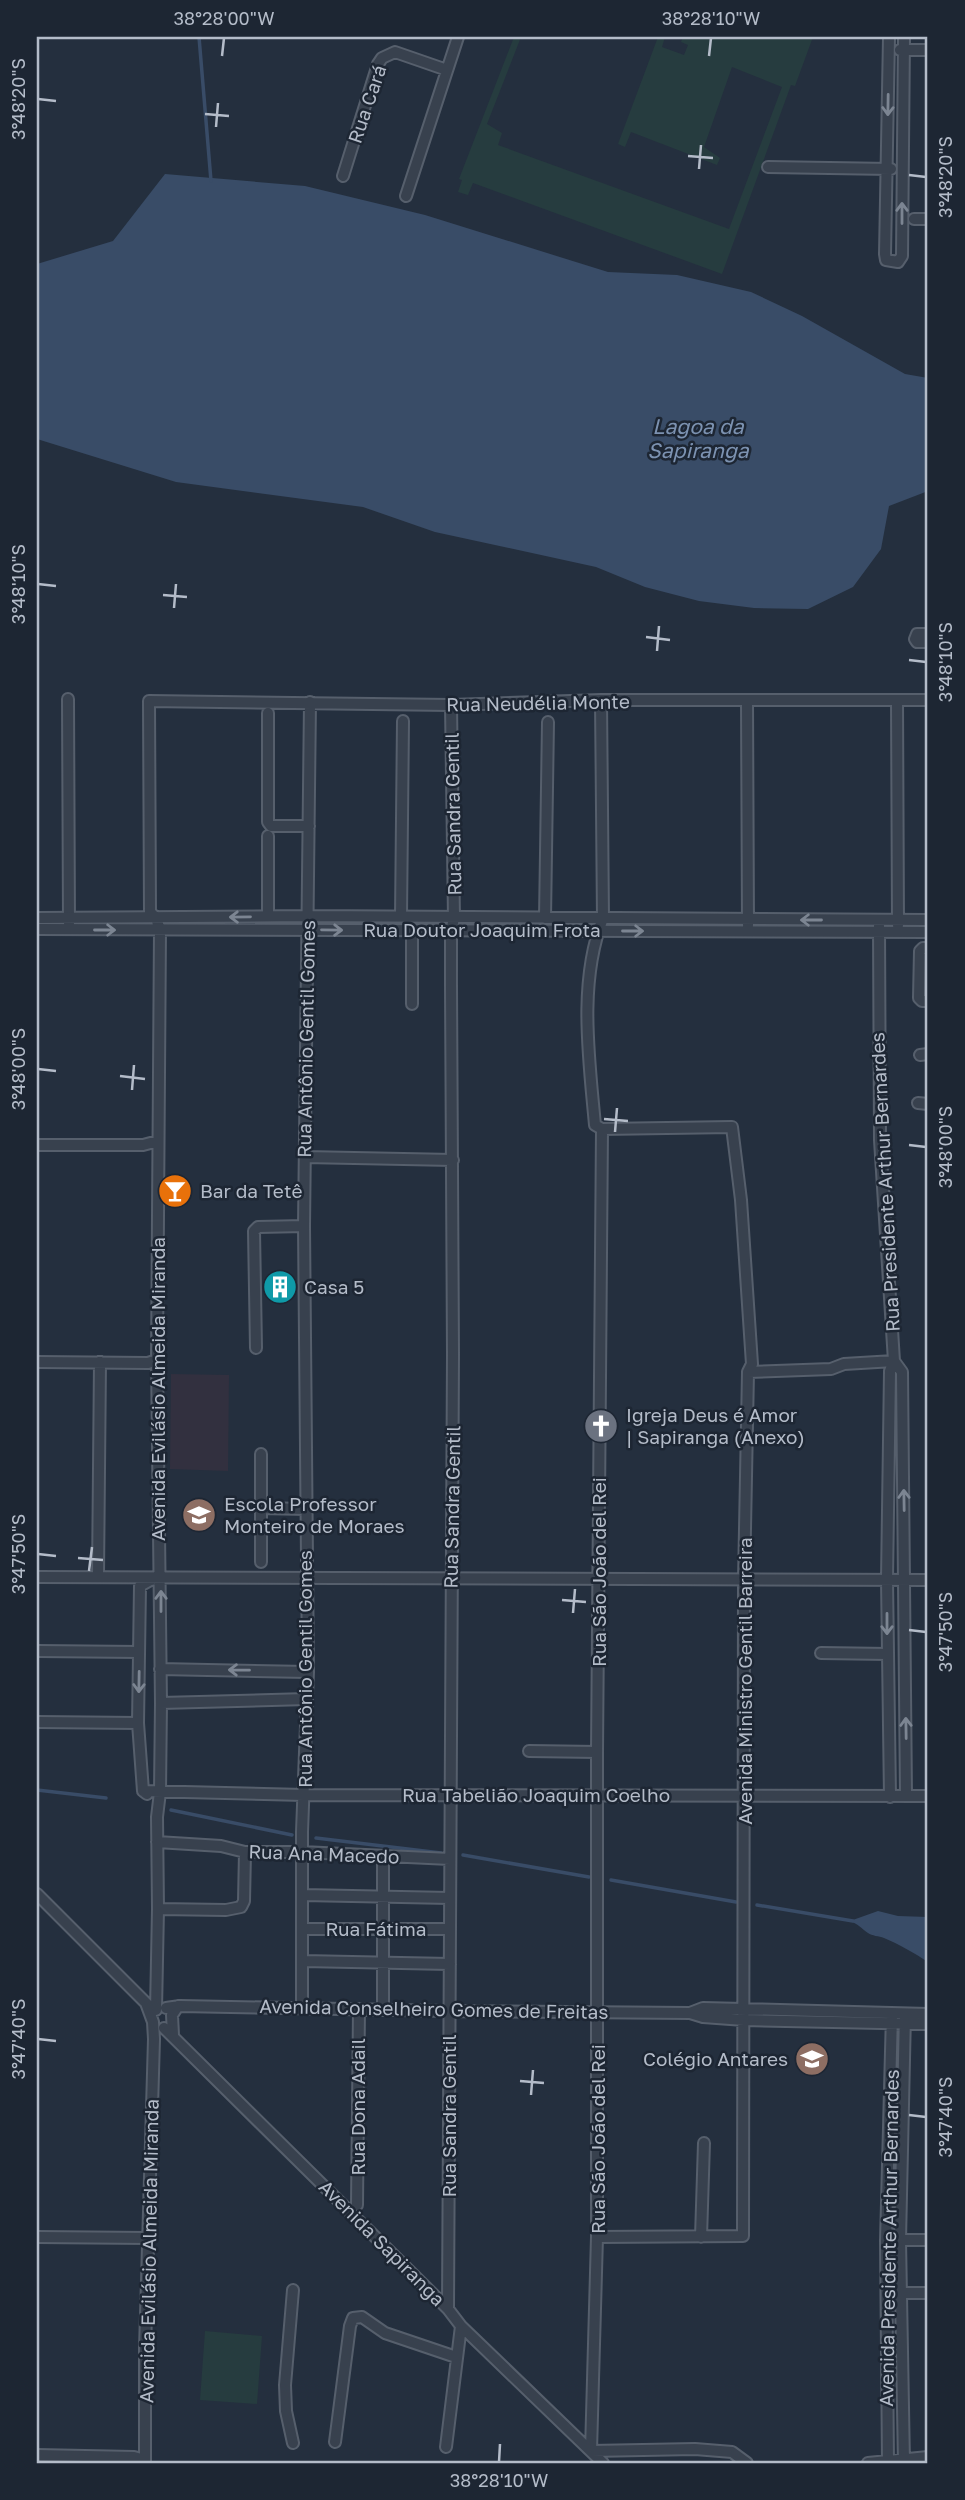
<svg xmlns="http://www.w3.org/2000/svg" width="965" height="2500" viewBox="0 0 965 2500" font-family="'Golos Text',sans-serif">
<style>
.medical{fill:#32303f}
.green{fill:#263c3f}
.water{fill:#394c67}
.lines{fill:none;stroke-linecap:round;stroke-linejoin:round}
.stream{stroke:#394c67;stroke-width:3.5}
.minor-casing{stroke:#565f6c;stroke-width:14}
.minor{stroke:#38414e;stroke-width:10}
.oneway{stroke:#7c8592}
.ticks{fill:none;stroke:#b4bcc9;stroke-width:2.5}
.labels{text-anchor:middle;stroke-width:5;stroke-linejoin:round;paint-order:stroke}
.street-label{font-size:19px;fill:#b4bcc9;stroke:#1d2633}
.poi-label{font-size:19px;fill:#b4bcc9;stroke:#1d2633;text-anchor:start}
.water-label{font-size:21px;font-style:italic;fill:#7c92b1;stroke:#1d2633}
.neatline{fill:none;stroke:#b4bcc9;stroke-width:2.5}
.ticks-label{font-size:18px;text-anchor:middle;fill:#b4bcc9}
</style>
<rect width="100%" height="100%" fill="#242f3e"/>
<path class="medical" d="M171,1374L229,1375L228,1471L170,1469Z"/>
<path class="green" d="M514,37H521L487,124L502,133L498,145L729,229L782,87L732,67L704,147L720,158L717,165L631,132L625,147L618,144L658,37H665L662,47L684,55L688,45L681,42L683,37H813L795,86L791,85L722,274L473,183L468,195L458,192L462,180L459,179Z
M205,2331L262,2336L257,2404L200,2400Z"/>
<path class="water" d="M165,174L305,186L425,215L608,272L677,275L751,292L802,316L905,374L928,378V491L889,506L881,549L853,587L808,609L754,608L699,601L645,587L596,567L435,532L363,507L176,482L37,439V264L113,241Z
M878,1911L898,1916L928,1917V1962C916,1954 897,1943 884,1938C879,1936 872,1936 868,1933C861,1928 858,1924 850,1921Z"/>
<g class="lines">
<path class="stream" d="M199,37L211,181
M37,1790L106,1798
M171,1810L292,1835
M316,1838L441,1853
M463,1855L589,1877
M611,1880L736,1902
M757,1905L853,1921"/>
<g class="minor-casing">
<path id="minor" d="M889,37L885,254L886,260L898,262L902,256L904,37
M900,50H928
M768,167L891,169
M343,176L378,64L382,58L395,52L447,70
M406,196L458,37
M914,219H928
M928,634H917L915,639L917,642H928
M68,699L69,923
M897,700L898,925
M747,701L748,925
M268,713V822L271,826H309
M268,916V836
M401,917L403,721
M37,918L307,916L928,920
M545,918L548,722
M879,926L880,1140L894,1361L890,1371L887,1580L890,1797
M37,929L928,932
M412,932V1004
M928,948H923L920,951L919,998L922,1001H928
M920,1055L928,1054
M918,1103L928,1104
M37,1145H143L158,1141
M305,1157L453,1160
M256,1348L254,1231L258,1227L304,1226
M894,1361L902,1372L906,1796
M37,1362L148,1363L157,1360
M748,1372L831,1369L844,1364L894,1361
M261,1508L306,1509
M261,1562V1454
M98,1576L100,1362
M37,1577L928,1580
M37,1651L139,1652
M821,1653L888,1654
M160,1669L308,1672
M161,1703L307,1699
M37,1722L138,1723
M529,1751L597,1752
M143,1791L304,1795L928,1796
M147,1794L143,1791L138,1723L140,1586L156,1577
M157,1842L221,1846L245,1852H302L450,1859
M383,1856V2010
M37,1894L151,2008
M303,1895L450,1898
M158,1909L226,1910L241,1907L244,1901L245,1852
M303,1929H450
M303,1961L450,1964
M302,2007V1832L308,1672L304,1226L310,702
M166,2008L180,2006L449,2011L690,2013L703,2017L744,2020L928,2024
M156,2010L158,1909L157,1817L160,1792L161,1703L157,1360L160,930L156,918L150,912L149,701L451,705L601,700H928
M690,2013L703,2008L928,2014
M164,2028L448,2309L461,2326L603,2463
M173,2035L172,2015L178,2006
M357,2205L359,2009
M37,2237L148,2238
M597,2237L743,2236L744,1581L748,1372L752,1364L741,1200L732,1127L602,1129
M701,2237L704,2143
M896,2240H928
M293,2290L285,2385L286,2411L293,2443
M901,2293H928
M448,2309L453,1355L451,985V932L454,918L451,705
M335,2442L350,2326L353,2318L362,2317L385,2333L456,2357
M446,2447L461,2326
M591,2451L597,2237V1752L602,1129L595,1125C589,1058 578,982 603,918L601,700
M591,2451L695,2449L732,2452L747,2463
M37,2455L134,2457L145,2460
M145,2463V2349L154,2039L153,2022L146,2003
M868,2463L928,2457
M888,2463L886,2241L892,2014
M904,2463L900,2240L905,2014"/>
</g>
<use href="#minor" class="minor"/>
</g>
<defs><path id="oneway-shaft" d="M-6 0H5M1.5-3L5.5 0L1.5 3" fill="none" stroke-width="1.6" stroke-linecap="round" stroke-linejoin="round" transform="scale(1.75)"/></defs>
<g class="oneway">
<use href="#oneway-shaft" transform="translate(888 105) rotate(91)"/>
<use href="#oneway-shaft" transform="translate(902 213) rotate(-90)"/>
<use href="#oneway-shaft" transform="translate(240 917) rotate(179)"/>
<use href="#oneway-shaft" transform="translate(811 920) rotate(-180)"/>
<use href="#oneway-shaft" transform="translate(105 930)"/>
<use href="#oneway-shaft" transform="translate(332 930) rotate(1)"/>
<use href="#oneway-shaft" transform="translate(633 931)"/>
<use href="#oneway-shaft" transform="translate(904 1500) rotate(-91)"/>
<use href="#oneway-shaft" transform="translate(161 1601) rotate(-90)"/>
<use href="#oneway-shaft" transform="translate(887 1624) rotate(90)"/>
<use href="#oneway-shaft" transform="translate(239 1670) rotate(-179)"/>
<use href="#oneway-shaft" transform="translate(139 1682) rotate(91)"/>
<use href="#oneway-shaft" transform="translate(906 1728) rotate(-91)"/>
</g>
<path class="ticks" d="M222,56L224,38M709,56L711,38M38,99L56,101M205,114L229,116M216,127L218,103M688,156L713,158M699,169L701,145M909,175L926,177M38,584L56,586M163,595L187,597M174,608L176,584M646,637L670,640M657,651L659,626M909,660L926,662M38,1069L56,1071M120,1076L145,1079M132,1090L134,1065M604,1119L628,1121M615,1132L617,1108M909,1145L926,1147M38,1554L56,1556M78,1558L103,1560M89,1571L92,1547M562,1600L586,1602M573,1613L575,1589M909,1630L926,1632M38,2039L56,2041M520,2081L544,2083M531,2095L533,2070M909,2115L926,2117M499,2462L500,2444"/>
<defs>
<g id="bar-disc" transform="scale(1.75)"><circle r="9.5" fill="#e8710a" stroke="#1d2633"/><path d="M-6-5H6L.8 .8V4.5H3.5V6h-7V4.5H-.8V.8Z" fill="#fff"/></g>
<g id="building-disc" transform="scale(1.75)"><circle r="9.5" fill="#0f9aa8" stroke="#1d2633"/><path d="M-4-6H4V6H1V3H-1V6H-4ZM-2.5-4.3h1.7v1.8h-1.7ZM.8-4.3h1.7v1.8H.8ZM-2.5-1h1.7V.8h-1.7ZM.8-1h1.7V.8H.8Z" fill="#fff"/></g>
<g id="church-disc" transform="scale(1.75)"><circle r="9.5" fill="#6b7280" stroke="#1d2633"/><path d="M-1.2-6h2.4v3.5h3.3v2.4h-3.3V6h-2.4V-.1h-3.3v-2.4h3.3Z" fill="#fff"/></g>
<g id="school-disc" transform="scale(1.75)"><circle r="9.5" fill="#8d6e63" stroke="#1d2633"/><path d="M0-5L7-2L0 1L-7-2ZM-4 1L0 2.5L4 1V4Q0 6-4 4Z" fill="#fff"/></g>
</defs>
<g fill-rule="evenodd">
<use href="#bar-disc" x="175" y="1191"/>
<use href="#building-disc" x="280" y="1287"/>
<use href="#church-disc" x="601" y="1426"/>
<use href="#school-disc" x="199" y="1515"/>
<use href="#school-disc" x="812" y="2059"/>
</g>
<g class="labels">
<g class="street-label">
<text transform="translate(367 104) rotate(-71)" y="7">Rua Cará</text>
<text transform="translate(538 703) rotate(-1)" y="7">Rua Neudélia Monte</text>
<text transform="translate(453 814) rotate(-91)" y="7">Rua Sandra Gentil</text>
<text x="482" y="937">Rua Doutor Joaquim Frota</text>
<text transform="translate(306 1039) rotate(-89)" y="7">Rua Antônio Gentil Gomes</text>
<text transform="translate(885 1182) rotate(-93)" y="7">Rua Presidente Arthur Bernardes</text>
<text transform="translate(158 1389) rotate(-90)" y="7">Avenida Evilásio Almeida Miranda</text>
<text transform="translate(452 1507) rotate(-89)" y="7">Rua Sandra Gentil</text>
<text transform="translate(599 1572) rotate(-90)" y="7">Rua São João del Rei</text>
<text transform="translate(305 1669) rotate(-90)" y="7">Rua Antônio Gentil Gomes</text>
<text transform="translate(745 1681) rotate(-90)" y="7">Avenida Ministro Gentil Barreira</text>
<text x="536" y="1802">Rua Tabelião Joaquim Coelho</text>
<text transform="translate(324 1854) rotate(2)" y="7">Rua Ana Macedo</text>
<text x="376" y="1936">Rua Fátima</text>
<text transform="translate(434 2009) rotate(1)" y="7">Avenida Conselheiro Gomes de Freitas</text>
<text transform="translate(358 2107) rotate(-90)" y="7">Rua Dona Adail</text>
<text transform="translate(449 2116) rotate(-90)" y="7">Rua Sandra Gentil</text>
<text transform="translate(598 2139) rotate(-90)" y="7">Rua São João del Rei</text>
<text transform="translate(889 2238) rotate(-89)" y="7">Avenida Presidente Arthur Bernardes</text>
<text transform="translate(382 2243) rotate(45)" y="7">Avenida Sapiranga</text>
<text transform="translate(149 2251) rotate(-89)" y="7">Avenida Evilásio Almeida Miranda</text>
</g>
<g class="poi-label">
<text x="200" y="1198">Bar da Tetê</text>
<text x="304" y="1294">Casa 5</text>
<text x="626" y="1422">Igreja Deus é Amor<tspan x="626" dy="22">| Sapiranga (Anexo)</tspan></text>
<text x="224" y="1511">Escola Professor<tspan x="224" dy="22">Monteiro de Moraes</tspan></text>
<text x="788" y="2066" text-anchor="end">Colégio Antares</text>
</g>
<g class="water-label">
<text x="698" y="434">Lagoa da<tspan x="698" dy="24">Sapiranga</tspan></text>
</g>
</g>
<rect width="965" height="2500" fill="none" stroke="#1d2633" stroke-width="77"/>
<rect x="38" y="38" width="888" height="2424" class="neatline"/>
<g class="ticks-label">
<text x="224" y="25">38°28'00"W</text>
<text x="711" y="25">38°28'10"W</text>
<text transform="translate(19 99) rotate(-90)" y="6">3°48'20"S</text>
<text transform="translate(946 177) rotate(-90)" y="6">3°48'20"S</text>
<text transform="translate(19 584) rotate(-90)" y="6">3°48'10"S</text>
<text transform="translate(946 662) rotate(-90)" y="6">3°48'10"S</text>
<text transform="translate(19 1069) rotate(-90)" y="6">3°48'00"S</text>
<text transform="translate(946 1147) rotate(-90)" y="6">3°48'00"S</text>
<text transform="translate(19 1554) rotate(-90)" y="6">3°47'50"S</text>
<text transform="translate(946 1632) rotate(-90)" y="6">3°47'50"S</text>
<text transform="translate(19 2039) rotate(-90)" y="6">3°47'40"S</text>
<text transform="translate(946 2117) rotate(-90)" y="6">3°47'40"S</text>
<text x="499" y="2487">38°28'10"W</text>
</g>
</svg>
